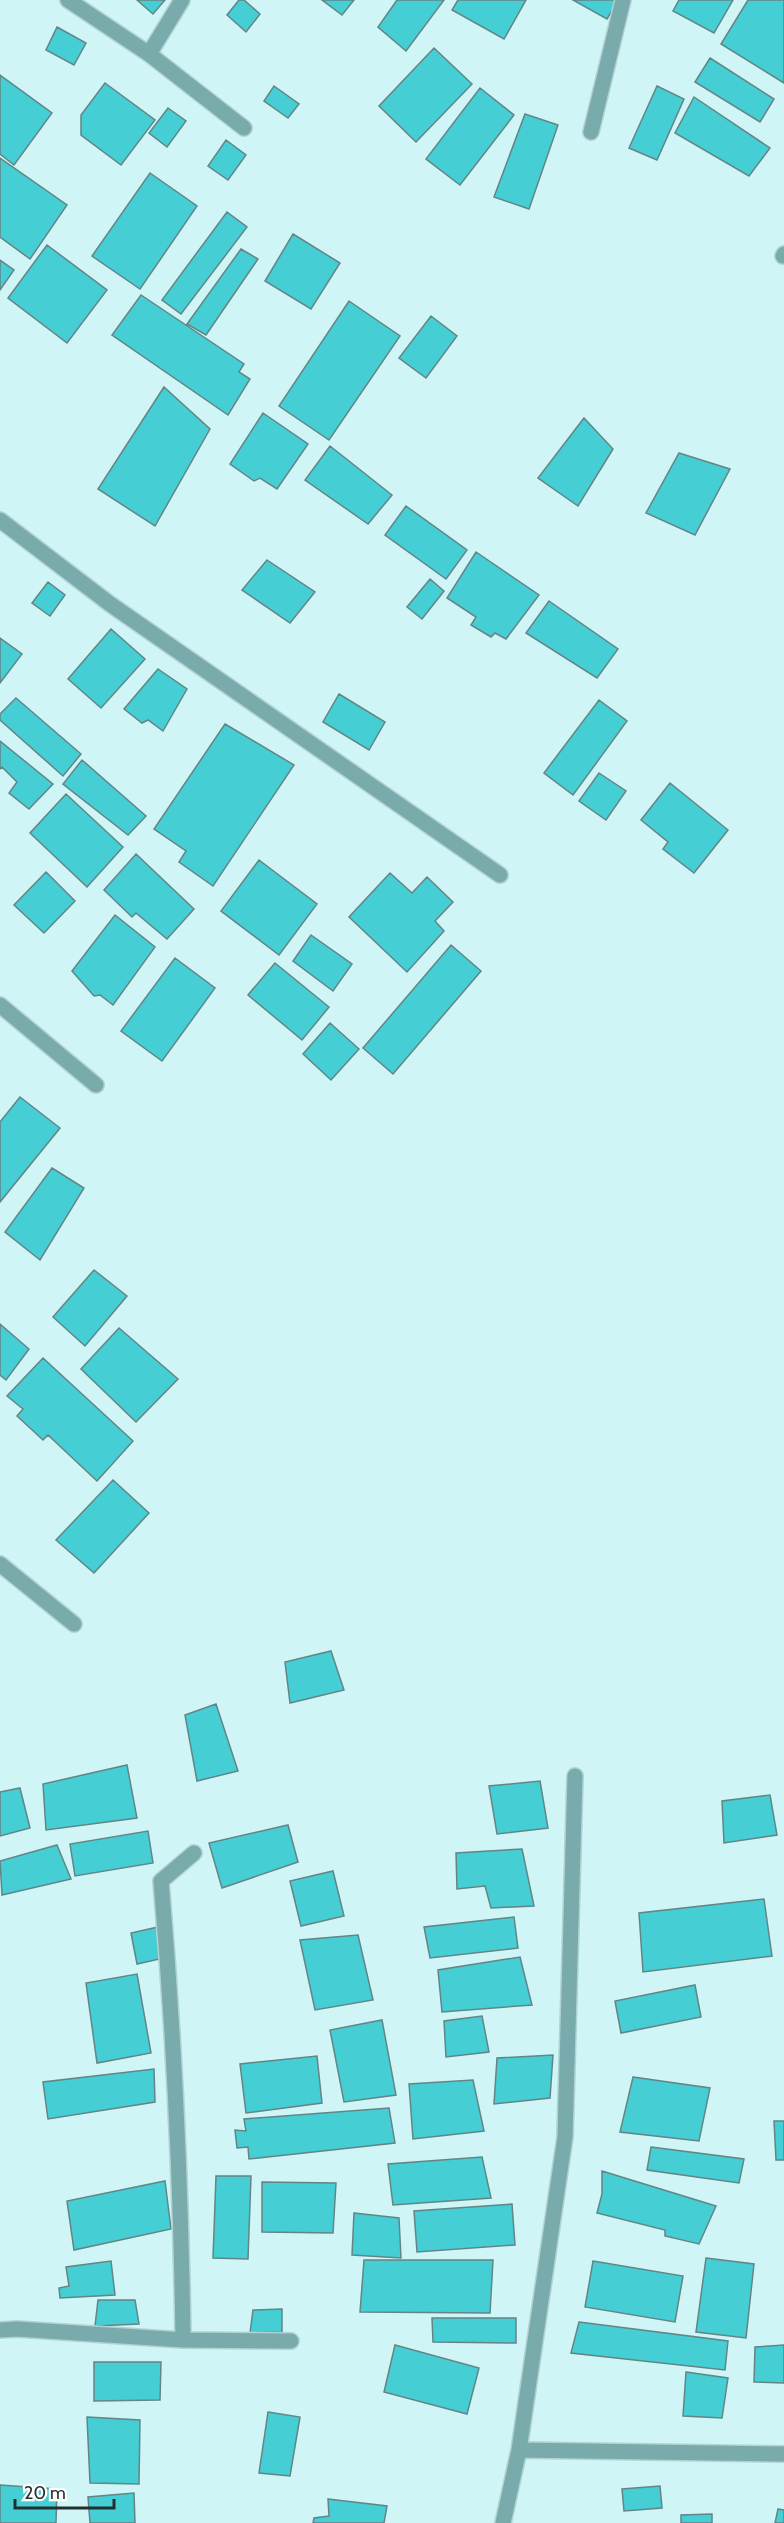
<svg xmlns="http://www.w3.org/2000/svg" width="784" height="2523" viewBox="0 0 784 2523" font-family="Cabin,sans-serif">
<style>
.building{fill:#45ced4;stroke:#638586;stroke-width:1.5}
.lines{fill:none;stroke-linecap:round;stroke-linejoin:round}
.minor-casing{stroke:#b0d2d3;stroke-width:18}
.minor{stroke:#79aaac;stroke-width:15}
</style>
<rect width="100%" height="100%" fill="#cff5f6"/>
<path class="building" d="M137,0H165L153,14Z
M239,0H244L260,14L246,32L227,15Z
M322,0H354L342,15Z
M397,0H444L406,51L378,27Z
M458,0H526L504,39L452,10Z
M573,0H617L618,1L607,19Z
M679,0H733L714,33L673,11Z
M748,0H784V83L721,44Z
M57,27L86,43L74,65L46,50Z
M434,48L472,84L416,142L379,106Z
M710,58L774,99L760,122L695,82Z
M0,75L52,113L14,165L0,154Z
M105,83L155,120L121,165L81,135V115Z
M274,86L299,104L288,118L264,101Z
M657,86L684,99L657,160L629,148Z
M480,88L514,115L460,185L426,159Z
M694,97L770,148L749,176L675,133Z
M168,108L186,121L167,147L149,133Z
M525,114L558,125L529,209L494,197Z
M226,140L246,155L228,180L208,166Z
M0,158L67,205L30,259L0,237Z
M150,173L197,206L140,289L92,256Z
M227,212L247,227L181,314L162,300Z
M293,234L340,263L311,309L265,281Z
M47,245L107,290L67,343L8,298Z
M241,249L258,259L206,335L187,324Z
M0,260L14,270L0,290Z
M141,295L244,364L239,372L250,379L228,415L112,335Z
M349,301L400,336L329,440L279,406Z
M431,316L457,336L426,378L399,358Z
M164,387L210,429L155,526L98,489Z
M263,413L308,444L277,489L260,478L254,481L230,464Z
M584,418L613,449L578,506L538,478Z
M330,446L392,495L368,524L305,480Z
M679,453L730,469L695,535L646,513Z
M406,506L467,550L446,579L385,535Z
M476,552L539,595L506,639L495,633L491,637L471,625L476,617L447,598Z
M267,560L315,592L290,623L242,590Z
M430,579L444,591L422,619L407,607Z
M48,582L65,595L50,616L32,603Z
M549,601L618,649L597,678L526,633Z
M111,629L145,659L101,708L68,679Z
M0,638L22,654L0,683Z
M158,669L187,689L163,731L148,720L142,723L124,709Z
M339,694L385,722L369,750L323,722Z
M16,698L81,754L63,776L0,720V714Z
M599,700L627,721L573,795L544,773Z
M225,724L294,765L213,886L179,862L186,851L154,829Z
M0,741L53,784L29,809L9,793L17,782L2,767L0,769Z
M82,760L146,816L128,835L63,784Z
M599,773L626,791L606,820L579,801Z
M670,783L728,830L694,873L663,849L668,842L641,820Z
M66,794L123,847L87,887L30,833Z
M136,854L194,909L167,939L136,913L132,917L104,890Z
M259,860L317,904L279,955L221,911Z
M46,872L75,901L44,933L14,905Z
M390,873L412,893L427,877L453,902L435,921L444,931L407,972L349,917Z
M115,915L155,947L113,1005L100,995L94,996L72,971Z
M311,935L352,964L333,991L293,961Z
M451,945L481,971L393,1074L363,1048Z
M175,958L215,988L162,1061L121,1031Z
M275,963L329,1007L302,1040L248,995Z
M330,1023L359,1049L331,1080L303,1054Z
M20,1097L60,1128L0,1202V1122Z
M52,1168L84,1188L40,1260L5,1232Z
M94,1270L127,1296L85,1346L53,1317Z
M0,1324L29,1349L6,1380L0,1375Z
M119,1328L178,1379L136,1422L81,1369Z
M43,1358L133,1441L97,1481L48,1435L43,1440L17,1416L23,1409L7,1396Z
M113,1480L149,1513L94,1573L56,1540Z
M331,1651L344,1690L290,1703L285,1662Z
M216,1704L238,1771L197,1781L185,1715Z
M127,1765L137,1818L46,1830L43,1784Z
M540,1781L548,1828L497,1834L489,1786Z
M20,1788L30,1828L0,1836V1792Z
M770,1795L777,1835L724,1843L722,1801Z
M288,1825L298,1862L222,1888L209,1843Z
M148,1831L153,1863L75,1876L70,1844Z
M57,1845L71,1879L2,1895L0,1861Z
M522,1849L534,1906L491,1908L485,1886L457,1889L456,1853Z
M333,1871L344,1916L301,1926L290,1881Z
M764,1899L772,1956L643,1972L639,1913Z
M514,1917L518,1948L430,1958L424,1927Z
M158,1927L164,1958L137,1964L131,1933Z
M358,1935L373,2000L315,2010L300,1940Z
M520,1957L532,2005L442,2012L438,1970Z
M137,1974L151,2053L97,2063L86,1983Z
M695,1985L701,2017L621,2033L615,2001Z
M482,2016L489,2052L446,2057L444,2021Z
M382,2020L396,2095L344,2102L330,2030Z
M553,2055L550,2098L494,2104L497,2058Z
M317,2056L322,2103L246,2113L240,2064Z
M154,2069L155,2102L48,2119L43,2082Z
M633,2077L710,2088L699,2141L620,2132Z
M473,2080L484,2131L413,2139L409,2084Z
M389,2108L395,2143L249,2159L248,2147L237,2148L235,2130L246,2131L244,2119Z
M774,2121H784V2160H776Z
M651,2147L744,2159L739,2183L647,2170Z
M482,2157L491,2198L393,2205L388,2164Z
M602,2171L716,2206L699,2244L665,2236V2230L597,2213L602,2194Z
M216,2176H251L248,2259L213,2258Z
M165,2181L171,2229L74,2250L67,2201Z
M262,2182L336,2183L333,2233L262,2232Z
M512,2204L515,2245L417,2252L414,2211Z
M354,2213L399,2218L401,2258L352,2255Z
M706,2258L754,2264L746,2338L696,2332Z
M364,2260H493L490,2313L360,2312Z
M111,2261L115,2295L60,2298L59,2288L69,2286L66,2267Z
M593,2261L683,2276L675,2322L585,2307Z
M98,2300H135L139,2324L95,2326Z
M282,2309V2332L250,2333L253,2310Z
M432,2318H516V2343L433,2342Z
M579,2322L728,2341L725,2370L571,2353Z
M395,2345L479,2368L467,2414L384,2392Z
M784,2345V2383L754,2382L755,2347Z
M94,2362H161L160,2400L94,2401Z
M686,2372L728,2378L722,2418L683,2416Z
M268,2412L300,2417L290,2476L259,2473Z
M87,2417L140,2420L139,2484L90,2483Z
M0,2485L57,2489L56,2523H0Z
M660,2486L662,2508L624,2511L622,2489Z
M134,2493L135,2523H90L88,2497Z
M328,2499L387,2506L384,2523H313L314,2518L329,2516Z
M778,2509L784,2510V2523H775Z
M712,2514V2523H681V2515Z"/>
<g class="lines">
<g class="minor-casing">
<path id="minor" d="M68,0L149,54L244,128
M149,54L182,0
M591,132L623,0
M783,256L784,254
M0,520L110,604L500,875
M0,1005L96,1085
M0,1564L74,1624
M0,2330L17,2329L183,2340L291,2341
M183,2340C181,2187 174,2033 161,1881L194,1853
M519,2450L784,2454
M503,2523L519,2450L565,2137L575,1776"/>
</g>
<use href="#minor" class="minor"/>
</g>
<path d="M15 2499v9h99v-9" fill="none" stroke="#223031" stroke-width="3"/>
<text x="24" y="2499" font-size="18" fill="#223031" stroke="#ffffff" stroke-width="4.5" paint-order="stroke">20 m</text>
</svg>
